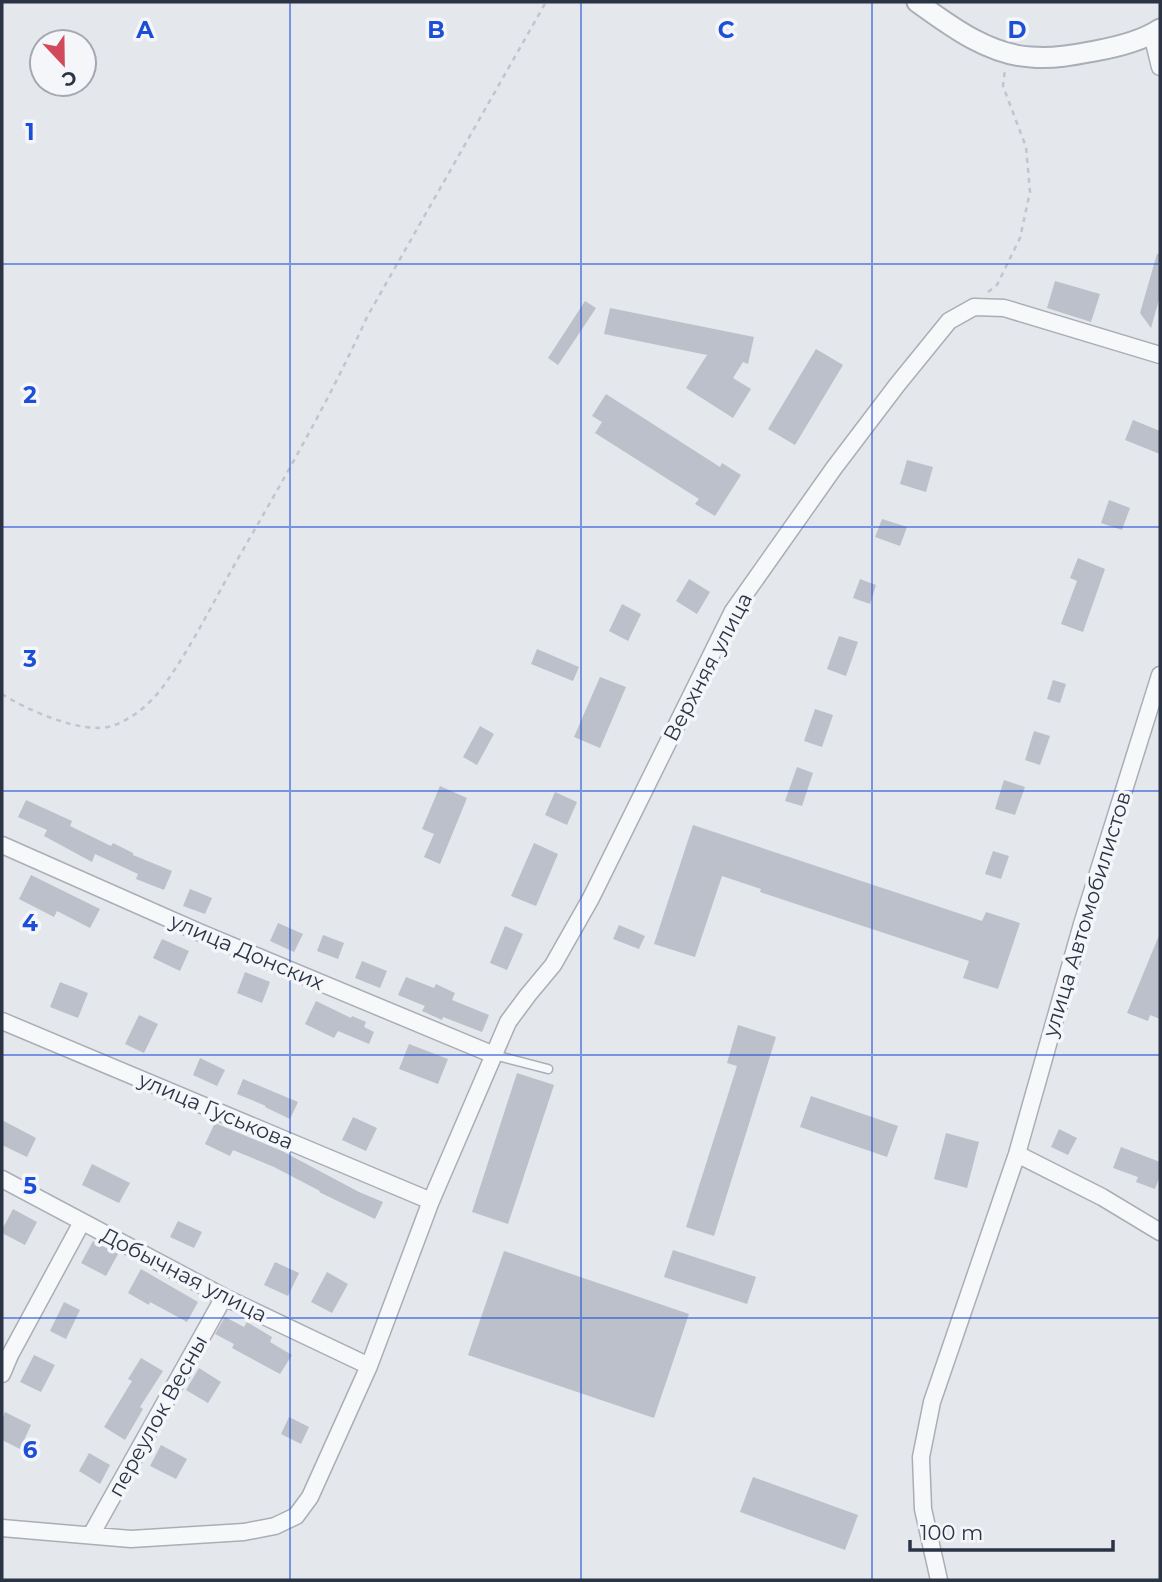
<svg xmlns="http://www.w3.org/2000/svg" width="1162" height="1582" viewBox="0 0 1162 1582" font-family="Montserrat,sans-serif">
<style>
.building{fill:#bbc0ca}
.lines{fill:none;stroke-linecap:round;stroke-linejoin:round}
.service-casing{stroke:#a9aeb7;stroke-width:11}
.minor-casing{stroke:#a9aeb7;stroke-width:19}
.tertiary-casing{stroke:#a9aeb7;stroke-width:23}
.path{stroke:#c2c5cb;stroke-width:2.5;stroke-dasharray:5 5;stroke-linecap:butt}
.service{stroke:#f7f8fa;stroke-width:8}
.minor{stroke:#f7f8fa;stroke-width:16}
.tertiary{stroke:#f7f8fa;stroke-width:19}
.grid{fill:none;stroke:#1d4ed8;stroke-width:2;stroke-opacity:0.55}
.labels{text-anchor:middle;stroke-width:7;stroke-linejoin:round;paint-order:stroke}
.street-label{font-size:21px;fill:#2b3445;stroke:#f4f6f9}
.grid-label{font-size:23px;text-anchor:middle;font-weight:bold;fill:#1d4ed8;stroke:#f4f6f9;stroke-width:7;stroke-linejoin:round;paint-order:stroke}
</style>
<rect width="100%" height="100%" fill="#e4e7ec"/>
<path class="building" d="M1157,254H1160V296L1151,328L1140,313Z
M1055,281L1100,294L1091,322L1047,308Z
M585,301L596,308L558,365L548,358Z
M610,308L754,337L748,364L743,362L733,378L751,389L733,418L686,388L707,355L604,334Z
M816,349L843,365L795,445L768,429Z
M606,394L720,467L722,463L741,475L715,516L695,504L699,499L595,433L602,422L592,416Z
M1133,420L1160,431V454L1125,440Z
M907,460L933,467L926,492L900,484Z
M1109,500L1130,508L1122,530L1101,523Z
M882,519L907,527L900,546L875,537Z
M1078,558L1105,569L1083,632L1061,624L1077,581L1070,578Z
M689,579L710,592L697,614L676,601Z
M860,579L876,585L870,604L853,598Z
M622,604L641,614L628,641L609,631Z
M839,636L858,642L846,676L827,669Z
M537,649L579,667L573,681L531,664Z
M600,677L626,687L600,748L574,737Z
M1053,680L1066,684L1060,703L1047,699Z
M815,709L833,715L822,747L804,741Z
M480,726L494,734L477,765L463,757Z
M1034,731L1050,736L1040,765L1025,760Z
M797,767L813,773L802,806L785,801Z
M1004,780L1025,787L1015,815L995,809Z
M440,786L467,798L440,864L424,857L434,834L422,829Z
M555,792L577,802L567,825L545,815Z
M26,800L72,821L70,826L111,846L113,843L133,853V855L172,871L164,890L136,879L138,874L95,854L92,862L44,836L47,830L18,817Z
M693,825L982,921L986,912L1020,923L998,989L963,978L969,961L760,892L761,889L722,876L695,957L654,944Z
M534,843L558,854L536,906L511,896Z
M993,851L1009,856L1001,879L985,874Z
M31,875L100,909L90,928L57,911L54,917L19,899Z
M190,889L212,898L205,914L183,906Z
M278,923L303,934L294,952L270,941Z
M619,925L645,936L639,949L613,939Z
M505,926L523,934L507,970L490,963Z
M1160,933V1019L1150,1015L1148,1021L1127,1013Z
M323,935L344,943L338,959L317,951Z
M162,939L189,951L180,971L153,958Z
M362,961L387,971L380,988L355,978Z
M245,972L270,982L262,1003L237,993Z
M406,977L434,988L436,984L455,993L452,1000L489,1015L482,1032L443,1017L442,1020L422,1011L425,1006L398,995Z
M60,982L88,993L78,1018L50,1007Z
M316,1001L351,1018L352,1016L366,1022L364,1027L374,1032L369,1044L338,1031L334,1038L305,1024Z
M139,1015L158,1024L144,1053L125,1044Z
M738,1025L776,1037L714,1236L686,1227L737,1066L727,1063Z
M409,1044L448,1059L438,1084L399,1069Z
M200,1058L225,1070L217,1086L193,1075Z
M517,1073L554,1085L508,1224L472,1212Z
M243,1079L298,1102L290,1119L265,1107L266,1106L237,1094Z
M811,1096L898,1126L887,1157L800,1127Z
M353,1117L377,1128L366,1151L342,1140Z
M2,1120L36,1138L27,1157L2,1145Z
M215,1123L282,1151L359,1192L383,1202L375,1219L319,1192L320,1191L274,1167L233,1150L230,1156L205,1144Z
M1059,1129L1077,1138L1068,1155L1051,1147Z
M946,1133L979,1142L967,1188L934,1179Z
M1121,1147L1160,1162V1176L1155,1189L1136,1182L1138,1177L1113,1168Z
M92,1164L130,1183L119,1203L82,1185Z
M13,1209L37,1222L25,1245L2,1233V1230Z
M178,1221L202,1232L194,1248L170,1237Z
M93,1241L118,1254L106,1276L81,1263Z
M673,1250L756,1277L747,1304L664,1277Z
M504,1251L689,1314L654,1418L468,1355Z
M275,1262L299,1273L288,1296L264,1285Z
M141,1269L198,1302L187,1322L150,1302L149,1305L128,1293Z
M327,1272L348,1284L332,1313L311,1302Z
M64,1302L80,1310L66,1339L50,1331Z
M225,1317L244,1327L247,1322L272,1337L270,1342L292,1355L280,1374L232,1348L234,1344L215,1334Z
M34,1355L55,1365L41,1392L20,1382Z
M141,1358L163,1371L140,1407L143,1409L125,1440L104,1427L132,1381L128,1379Z
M199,1368L221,1382L208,1403L186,1390Z
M5,1412L31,1425L20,1449L2,1440V1419Z
M289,1417L309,1427L301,1444L281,1434Z
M161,1445L187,1459L176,1479L150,1466Z
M89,1453L110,1465L100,1484L79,1471Z
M753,1477L858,1515L845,1550L740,1512Z"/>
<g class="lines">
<g class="service-casing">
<path id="service" d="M494,1055L548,1069"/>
</g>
<g class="minor-casing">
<path id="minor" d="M1152,34L1160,67
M2,845L201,933L494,1055
M2,1021L431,1201
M1017,1154L1102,1197L1160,1232
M2,1179L224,1297L369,1366
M2,1374L10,1355L82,1222
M2,1528L131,1539L244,1532L275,1526L296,1516L310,1497L369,1366L431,1201L508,1022L528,995L553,965L591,898L733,611L834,468L897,385L949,321L974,307L1004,308L1160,355
M91,1535L224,1297
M939,1580L923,1509L921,1457L932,1402L1017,1154L1082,924L1160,675"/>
</g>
<g class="tertiary-casing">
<path id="tertiary" d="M917,2C950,26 989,55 1031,57C1053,59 1074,55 1095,51C1117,47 1142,41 1160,29"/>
</g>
<path class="path" d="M988,292L997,285L1020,238L1030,192L1026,147L1003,86L1005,69
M2,694C27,710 83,735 112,726C132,719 149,705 162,688C192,647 214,600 240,555C285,477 330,399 367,317L546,2"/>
<use href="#service" class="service"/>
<use href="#minor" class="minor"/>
<use href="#tertiary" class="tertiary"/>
</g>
<path class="grid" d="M290,2V1580M581,2V1580M872,2V1580M2,264H1160M2,527H1160M2,791H1160M2,1055H1160M2,1318H1160"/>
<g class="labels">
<g class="street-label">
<text transform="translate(708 667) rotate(-62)" y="7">Верхняя улица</text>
<text transform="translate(1087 914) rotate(-73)" y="7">улица Автомобилистов</text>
<text transform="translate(247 952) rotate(23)" y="7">улица Донских</text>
<text transform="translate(216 1111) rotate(23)" y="7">улица Гуськова</text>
<text transform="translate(184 1275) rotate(27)" y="7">Добычная улица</text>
<text transform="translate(158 1416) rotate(-61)" y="7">переулок Весны</text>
</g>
</g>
<g class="grid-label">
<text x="145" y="38">A</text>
<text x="436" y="38">B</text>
<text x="726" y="38">C</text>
<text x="1017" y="38">D</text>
<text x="30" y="140">1</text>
<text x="30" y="403">2</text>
<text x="30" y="667">3</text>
<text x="30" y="931">4</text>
<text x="30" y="1194">5</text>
<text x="30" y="1458">6</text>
</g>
<rect width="1162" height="1582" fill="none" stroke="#2b3445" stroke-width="7"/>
<g transform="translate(63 63) rotate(158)"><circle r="33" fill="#f4f6f9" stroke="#a4a8b1" stroke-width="2"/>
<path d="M0-5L12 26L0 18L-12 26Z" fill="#d1495b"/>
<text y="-10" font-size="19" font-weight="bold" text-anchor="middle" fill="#2b3445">С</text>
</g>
<path d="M910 1540v10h203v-10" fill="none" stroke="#2b3445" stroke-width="3.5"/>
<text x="920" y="1540" font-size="21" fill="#2b3445" stroke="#f4f6f9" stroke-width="5" paint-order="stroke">100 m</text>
</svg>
